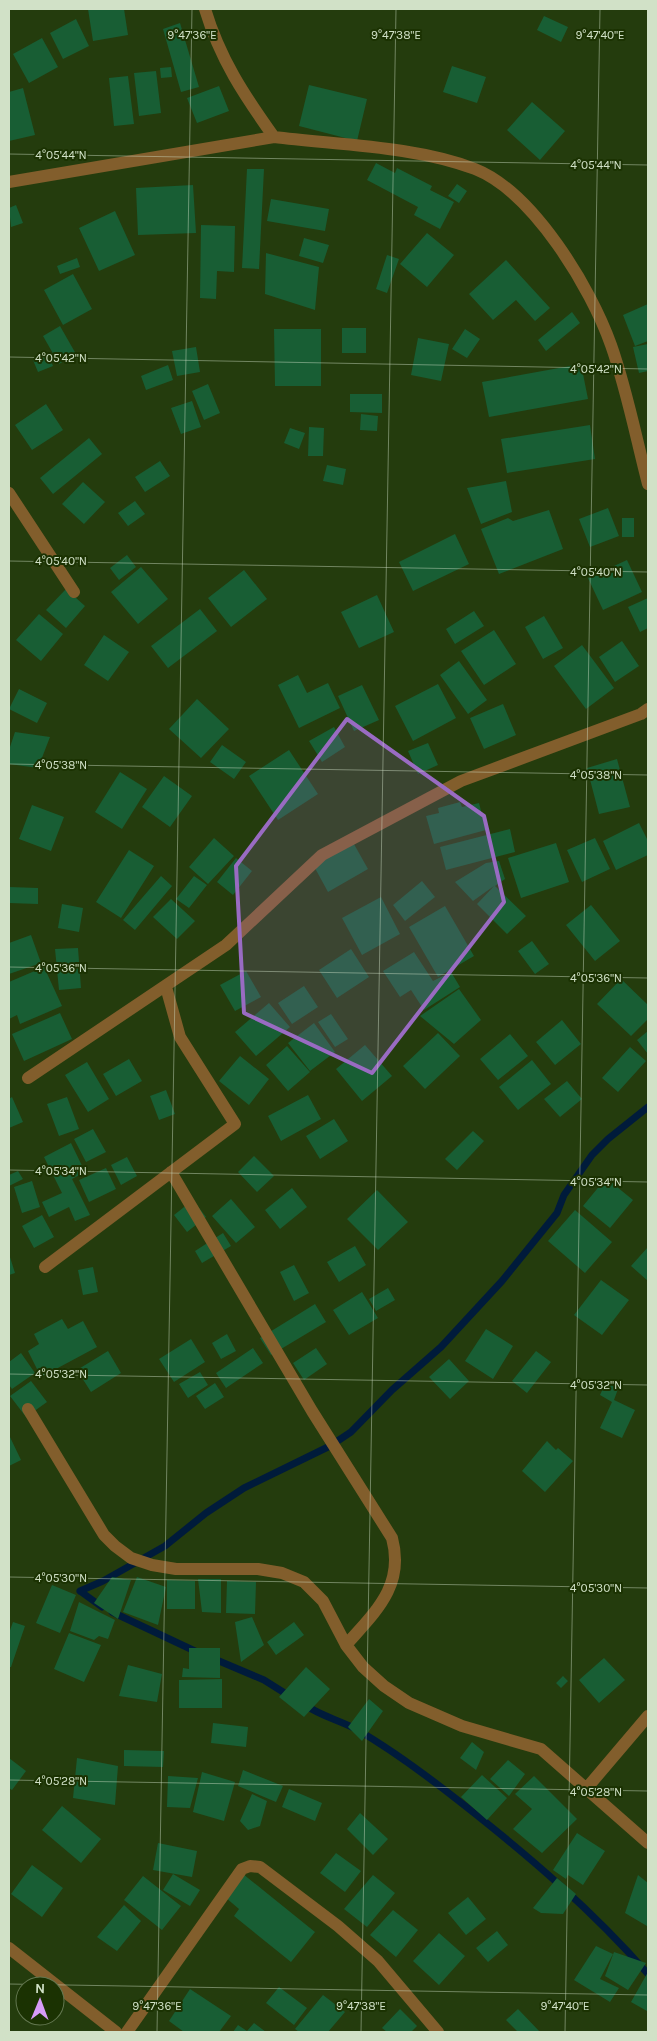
<svg xmlns="http://www.w3.org/2000/svg" width="657" height="2041" viewBox="0 0 657 2041" font-family="Karla,sans-serif">
<style>
.lines{fill:none;stroke-linecap:round;stroke-linejoin:round}
.stream{stroke:#001b3b;stroke-width:7}
.building{fill:#185e34}
.minor{stroke:#825e2c;stroke-width:12}
.marked{fill:#996bc2;fill-opacity:0.2;stroke:#996bc2;stroke-width:4;stroke-linejoin:round}
.ticks{fill:none;stroke:#d1e1c7;stroke-width:1;stroke-opacity:0.45}
.ticks-label{font-size:12px;text-anchor:middle;fill:#d1e1c7;stroke:#1b3202;stroke-width:4;stroke-linejoin:round;paint-order:stroke}
</style>
<rect width="100%" height="100%" fill="#243c0d"/>
<g class="lines">
<path class="stream" d="M80,1591L103,1581L165,1546L206,1513L244,1488L330,1446L351,1432L392,1390L441,1347L502,1281L557,1213L564,1195L592,1155L608,1139L648,1107
M80,1591L102,1607
M112,1612L197,1652
M212,1658L264,1680L291,1697
M305,1705C321,1716 339,1720 356,1729C394,1751 430,1778 464,1805C530,1857 593,1911 648,1974"/>
</g>
<path class="building" d="M88,9H124L128,35L93,41Z
M544,16L568,27L561,42L537,30Z
M76,19L89,46L63,59L50,33Z
M180,23L199,87L181,92L163,29Z
M42,38L58,67L29,83L13,54Z
M452,66L486,77L477,103L443,92Z
M171,67L172,77L161,78L160,68Z
M156,71L161,113L139,116L134,73Z
M128,76L134,124L114,126L109,78Z
M309,85L367,99L357,141L299,126Z
M219,86L229,111L197,123L187,98Z
M23,88L35,135L9,141V92Z
M532,102L565,131L540,160L507,130Z
M376,163L395,173L397,168L432,186L430,190L454,202L440,229L414,215L418,207L367,180Z
M247,169H264L259,269L242,268Z
M457,184L467,191L459,203L448,196Z
M193,185L196,233L138,235L136,188Z
M271,199L329,209L325,231L267,221Z
M16,205L23,223L11,227L9,208Z
M115,211L135,255L99,271L79,228Z
M201,225L235,226L234,272L217,271L216,299L200,298Z
M427,233L454,255L427,287L400,264Z
M304,238L329,245L323,263L299,256Z
M266,253L319,267L315,310L265,294Z
M387,255L399,259L387,293L376,289Z
M77,258L80,267L60,274L57,266Z
M506,260L550,308L535,321L516,300L493,320L469,294Z
M73,274L92,309L63,325L44,290Z
M648,304V341L635,346L623,315Z
M572,312L580,323L546,351L538,340Z
M60,326L76,354L59,364L43,336Z
M342,328H366V353H342Z
M274,329H321V386H275Z
M465,329L480,339L467,358L452,349Z
M418,338L449,344L441,381L411,375Z
M648,344V371L639,373L633,347Z
M196,347L200,372L177,376L172,351Z
M48,354L53,366L38,372L33,360Z
M581,364L588,399L489,417L482,382Z
M168,365L173,380L146,390L141,376Z
M208,384L220,413L204,420L192,391Z
M350,394H382V413L350,412Z
M192,401L201,427L181,434L171,408Z
M46,404L63,430L32,450L15,425Z
M361,414L378,416L377,431L360,430Z
M590,425L595,459L507,473L501,439Z
M309,427L324,428L323,456H308Z
M290,428L305,433L299,449L284,443Z
M89,438L102,454L53,494L40,478Z
M160,461L170,476L145,492L135,477Z
M327,465L346,469L343,485L323,481Z
M506,481L512,512L481,524L467,488Z
M83,482L105,502L84,524L62,504Z
M135,501L145,514L128,526L118,513Z
M608,508L619,536L590,547L579,519Z
M549,510L563,549L499,574L481,529L508,518L513,521Z
M622,518H634V537H622Z
M455,534L469,564L413,591L399,562Z
M127,555L136,567L119,580L110,568Z
M627,560L642,592L603,610L588,578Z
M141,567L168,599L138,624L111,592Z
M244,570L267,599L231,627L208,598Z
M66,589L85,606L66,628L46,610Z
M377,595L394,632L359,648L341,612Z
M648,598V628L640,632L628,607Z
M200,609L217,631L168,668L151,646Z
M474,611L484,626L455,644L446,629Z
M39,614L63,634L41,661L16,640Z
M544,616L563,648L543,659L525,627Z
M494,630L516,664L484,685L461,651Z
M104,635L129,652L108,681L84,665Z
M622,641L639,666L615,682L599,657Z
M582,645L614,688L586,709L554,666Z
M459,661L487,700L468,714L440,675Z
M298,675L307,693L328,683L340,708L299,728L278,685Z
M438,684L456,718L413,741L395,706Z
M362,685L379,720L354,731L338,696Z
M19,689L47,703L37,723L9,709Z
M197,699L229,729L201,758L169,729Z
M503,704L516,735L484,749L470,718Z
M334,727L345,747L322,762L309,741Z
M15,732L50,737L38,768L9,764V750Z
M428,743L438,765L418,774L408,751Z
M222,745L246,762L234,779L210,762Z
M289,750L318,794L278,820L249,776Z
M617,759L630,807L599,814L587,768Z
M120,772L147,789L122,829L95,812Z
M164,776L192,796L170,827L142,807Z
M460,802L462,807L479,803L486,830L434,844L426,816L439,813L438,808Z
M32,805L64,817L51,851L19,839Z
M639,823L648,841V855L616,870L603,841Z
M510,829L515,852L446,870L440,847Z
M350,837L368,869L328,892L310,859Z
M214,838L234,856L208,884L189,867Z
M595,838L610,869L582,882L567,850Z
M556,843L569,882L521,898L508,858Z
M129,850L154,866L121,918L96,902Z
M236,858L252,871L233,895L217,882Z
M499,861L505,879L495,886L526,916L507,934L477,904L494,886L473,901L455,882L486,863Z
M161,876L172,886L135,930L123,920Z
M194,876L207,885L189,908L176,899Z
M422,881L435,897L405,921L393,905Z
M9,887L38,888V904L9,903Z
M381,897L400,934L362,955L342,918Z
M171,899L195,921L177,939L153,917Z
M62,904L83,908L79,932L58,928Z
M591,905L620,941L595,961L566,925Z
M445,906L474,956L438,977L409,927Z
M31,935L41,963L9,974V943Z
M532,941L549,964L535,974L518,951Z
M78,948L81,988L59,990L55,949Z
M351,949L369,977L337,998L319,970Z
M414,952L433,981L451,972L460,987L424,1010L411,990L400,997L383,971Z
M44,967L62,1006L20,1024L17,1015L9,1019V982Z
M246,971L261,997L235,1011L220,985Z
M621,979L648,1005V1019L631,1036L597,1004Z
M304,986L318,1007L292,1024L278,1003Z
M459,989L481,1020L454,1044L420,1016Z
M269,1003L290,1027L256,1056L235,1032Z
M60,1013L72,1039L24,1061L12,1034Z
M331,1014L348,1039L335,1047L318,1022Z
M562,1020L581,1044L555,1065L536,1042Z
M314,1023L335,1052L310,1071L288,1043Z
M648,1031V1054L637,1040Z
M438,1033L460,1056L425,1089L403,1066Z
M510,1034L528,1056L498,1080L480,1059Z
M365,1045L392,1076L362,1101L336,1069Z
M287,1046L310,1072L288,1091L266,1065Z
M630,1047L646,1061L618,1092L602,1078Z
M240,1056L269,1079L249,1105L219,1081Z
M129,1059L142,1081L116,1096L103,1074Z
M532,1060L551,1084L518,1110L499,1087Z
M87,1062L109,1099L88,1112L65,1075Z
M567,1081L582,1099L560,1117L544,1099Z
M166,1090L175,1114L159,1120L150,1096Z
M308,1095L321,1119L281,1141L268,1116Z
M12,1097L23,1122L9,1128V1099Z
M67,1097L79,1129L59,1136L47,1104Z
M334,1119L348,1141L320,1159L306,1136Z
M93,1129L106,1152L86,1162L74,1139Z
M473,1131L484,1141L457,1170L445,1159Z
M71,1143L85,1172L72,1179L90,1215L75,1221L69,1207L49,1217L42,1202L62,1193L44,1157Z
M254,1156L274,1176L257,1192L238,1172Z
M127,1157L137,1176L121,1185L111,1165Z
M106,1168L116,1189L89,1202L79,1180Z
M18,1171L23,1179L9,1186V1175Z
M606,1178L633,1200L610,1228L583,1206Z
M32,1181L40,1207L22,1213L14,1187Z
M292,1188L307,1207L280,1229L265,1210Z
M377,1190L408,1222L378,1250L347,1219Z
M231,1199L255,1227L236,1243L212,1216Z
M193,1200L206,1217L187,1232L174,1215Z
M575,1210L612,1242L585,1273L548,1241Z
M42,1215L54,1237L34,1248L22,1226Z
M223,1233L231,1246L202,1263L195,1251Z
M355,1246L366,1265L339,1282L327,1262Z
M648,1247V1281L631,1266Z
M9,1254L15,1273L9,1275Z
M294,1265L309,1293L294,1301L280,1272Z
M93,1267L98,1292L83,1295L78,1270Z
M601,1280L629,1300L602,1335L574,1315Z
M388,1288L395,1300L376,1311L369,1299Z
M362,1292L378,1318L349,1335L333,1310Z
M315,1304L326,1322L271,1355L260,1338Z
M62,1319L68,1329L83,1321L97,1347L41,1377L28,1351L39,1344L34,1334Z
M486,1329L513,1346L493,1379L465,1361Z
M227,1334L236,1351L221,1359L212,1343Z
M191,1339L205,1362L174,1382L159,1359Z
M253,1348L263,1363L226,1388L216,1373Z
M316,1348L327,1364L304,1380L293,1363Z
M108,1351L121,1373L91,1392L77,1370Z
M536,1351L551,1362L527,1393L512,1381Z
M21,1353L35,1373L12,1389L9,1385V1362Z
M449,1359L469,1381L450,1399L429,1377Z
M200,1372L208,1385L188,1398L179,1384Z
M31,1381L47,1402L26,1417L10,1396Z
M606,1382L618,1389L614,1400L635,1410L622,1438L600,1428L612,1402L600,1395Z
M215,1383L224,1397L205,1409L196,1396Z
M9,1435L21,1460L9,1466Z
M547,1441L556,1450L558,1448L573,1461L545,1492L522,1471Z
M112,1577L131,1580L118,1619L94,1603Z
M137,1577L166,1587L158,1625L123,1612Z
M198,1579H221V1613L202,1612Z
M167,1580L195,1581V1609H167Z
M227,1581L256,1582L255,1614L226,1613Z
M52,1585L76,1595L60,1633L36,1623Z
M79,1602L115,1620L108,1639L99,1636L94,1640L70,1631Z
M252,1617L264,1645L241,1662L235,1622Z
M13,1622L25,1626L11,1667H9V1633Z
M294,1622L304,1635L276,1655L267,1642Z
M69,1633L101,1645L84,1682L54,1669Z
M189,1648H220V1678L182,1677L183,1668L189,1669Z
M604,1658L625,1680L599,1703L579,1680Z
M128,1665L162,1674L157,1702L119,1696Z
M306,1667L330,1689L304,1717L279,1697Z
M563,1676L568,1681L561,1688L556,1683Z
M222,1679V1708H179V1680Z
M369,1699L383,1711L362,1741L348,1727Z
M213,1723L248,1727L246,1747L211,1743Z
M472,1742L484,1752L476,1770L460,1758Z
M124,1750L164,1751L163,1767L124,1766Z
M9,1758L26,1771L12,1790L9,1788Z
M77,1758L118,1766L115,1805L73,1798Z
M508,1760L525,1774L509,1796L490,1779Z
M243,1770L283,1786L276,1802L238,1786Z
M202,1772L235,1782L224,1821L193,1812Z
M482,1775L507,1798L487,1820L461,1797Z
M168,1776L198,1778L190,1808L167,1807Z
M534,1776L577,1819L542,1853L513,1829L532,1809L515,1794Z
M289,1789L322,1803L315,1821L282,1807Z
M252,1794L267,1801L260,1826L248,1830L240,1821Z
M62,1806L101,1839L81,1863L42,1830Z
M360,1813L388,1839L373,1855L347,1829Z
M577,1833L605,1851L583,1885L568,1875L566,1879L553,1870Z
M158,1843L197,1851L192,1877L153,1870Z
M336,1853L361,1871L345,1892L320,1873Z
M32,1865L63,1888L42,1917L11,1894Z
M173,1874L200,1890L190,1906L163,1890Z
M243,1874L315,1932L291,1962L234,1916L239,1909L225,1897Z
M373,1875L395,1893L367,1927L344,1909Z
M638,1875L648,1883L647,1926L625,1913Z
M143,1876L181,1906L162,1930L124,1900Z
M557,1878L576,1894L563,1914L541,1913L533,1908Z
M468,1897L486,1919L466,1935L448,1913Z
M124,1905L141,1921L117,1951L97,1937Z
M393,1910L418,1930L396,1957L370,1935Z
M497,1931L508,1945L488,1962L476,1948Z
M439,1933L465,1956L439,1985L413,1961Z
M596,1946L613,1954L600,1979L619,1988L610,2002L574,1980Z
M614,1952L646,1963L628,1990L605,1976Z
M648,1972V2009L647,2011L631,2002Z
M279,1987L307,2008L294,2025L266,2003Z
M190,1989L231,2016L219,2032H184L169,2021Z
M323,1995L345,2012L328,2032H299L295,2029Z
M400,2009L417,2026L411,2032H387L382,2028Z
M518,2009L540,2032H518L506,2020Z
M254,2023L266,2032H233L238,2025L247,2031Z"/>
<g class="lines">
<path class="minor" d="M205,9C220,59 244,95 274,137C338,145 415,146 475,169C533,192 591,288 611,345C627,390 636,438 648,484
M9,182L274,137
M9,493L74,592
M28,1078L226,945L322,855L461,781L641,714L648,709
M171,1172L312,1411L392,1538C405,1586 375,1612 346,1645
M45,1267L235,1124L180,1037L166,987
M28,1409L104,1535L115,1546L131,1558L152,1565L176,1569H258L282,1573L304,1582L323,1601L346,1645L363,1667L384,1686L409,1703L462,1726L541,1749L648,1843
M586,1789L648,1716
M9,1948L116,2032
M127,2032L242,1869L250,1866L260,1867L338,1926L378,1961L438,2032"/>
</g>
<path class="marked" d="M347,719L484,816L504,902L372,1073L244,1013L236,866Z"/>
<path class="ticks" d="M9,154L648,165M9,357L648,369M9,561L648,572M9,764L648,775M9,967L648,978M9,1170L648,1182M9,1374L648,1385M9,1577L648,1588M9,1780L648,1791M9,1984L648,1995M157,2032L192,9M361,2032L396,9M565,2032L600,9"/>
<g class="ticks-label">
<text x="192" y="39">9°47'36"E</text>
<text x="396" y="39">9°47'38"E</text>
<text x="600" y="39">9°47'40"E</text>
<text x="61" y="159">4°05'44"N</text>
<text x="596" y="169">4°05'44"N</text>
<text x="61" y="362">4°05'42"N</text>
<text x="596" y="373">4°05'42"N</text>
<text x="61" y="565">4°05'40"N</text>
<text x="596" y="576">4°05'40"N</text>
<text x="61" y="769">4°05'38"N</text>
<text x="596" y="779">4°05'38"N</text>
<text x="61" y="972">4°05'36"N</text>
<text x="596" y="982">4°05'36"N</text>
<text x="61" y="1175">4°05'34"N</text>
<text x="596" y="1186">4°05'34"N</text>
<text x="61" y="1378">4°05'32"N</text>
<text x="596" y="1389">4°05'32"N</text>
<text x="61" y="1582">4°05'30"N</text>
<text x="596" y="1592">4°05'30"N</text>
<text x="61" y="1785">4°05'28"N</text>
<text x="596" y="1796">4°05'28"N</text>
<text x="157" y="2010">9°47'36"E</text>
<text x="361" y="2010">9°47'38"E</text>
<text x="565" y="2010">9°47'40"E</text>
</g>
<rect width="657" height="2041" fill="none" stroke="#d1e1c7" stroke-width="20"/>
<g transform="translate(40 2001) rotate(1)"><circle r="24" fill="#1b3202" stroke="#647851"/>
<path d="M0-4L9 19L0 12L-9 19Z" fill="#d79bf9"/>
<text y="-8" font-size="14" font-weight="bold" text-anchor="middle" fill="#d1e1c7">N</text>
</g>
</svg>
